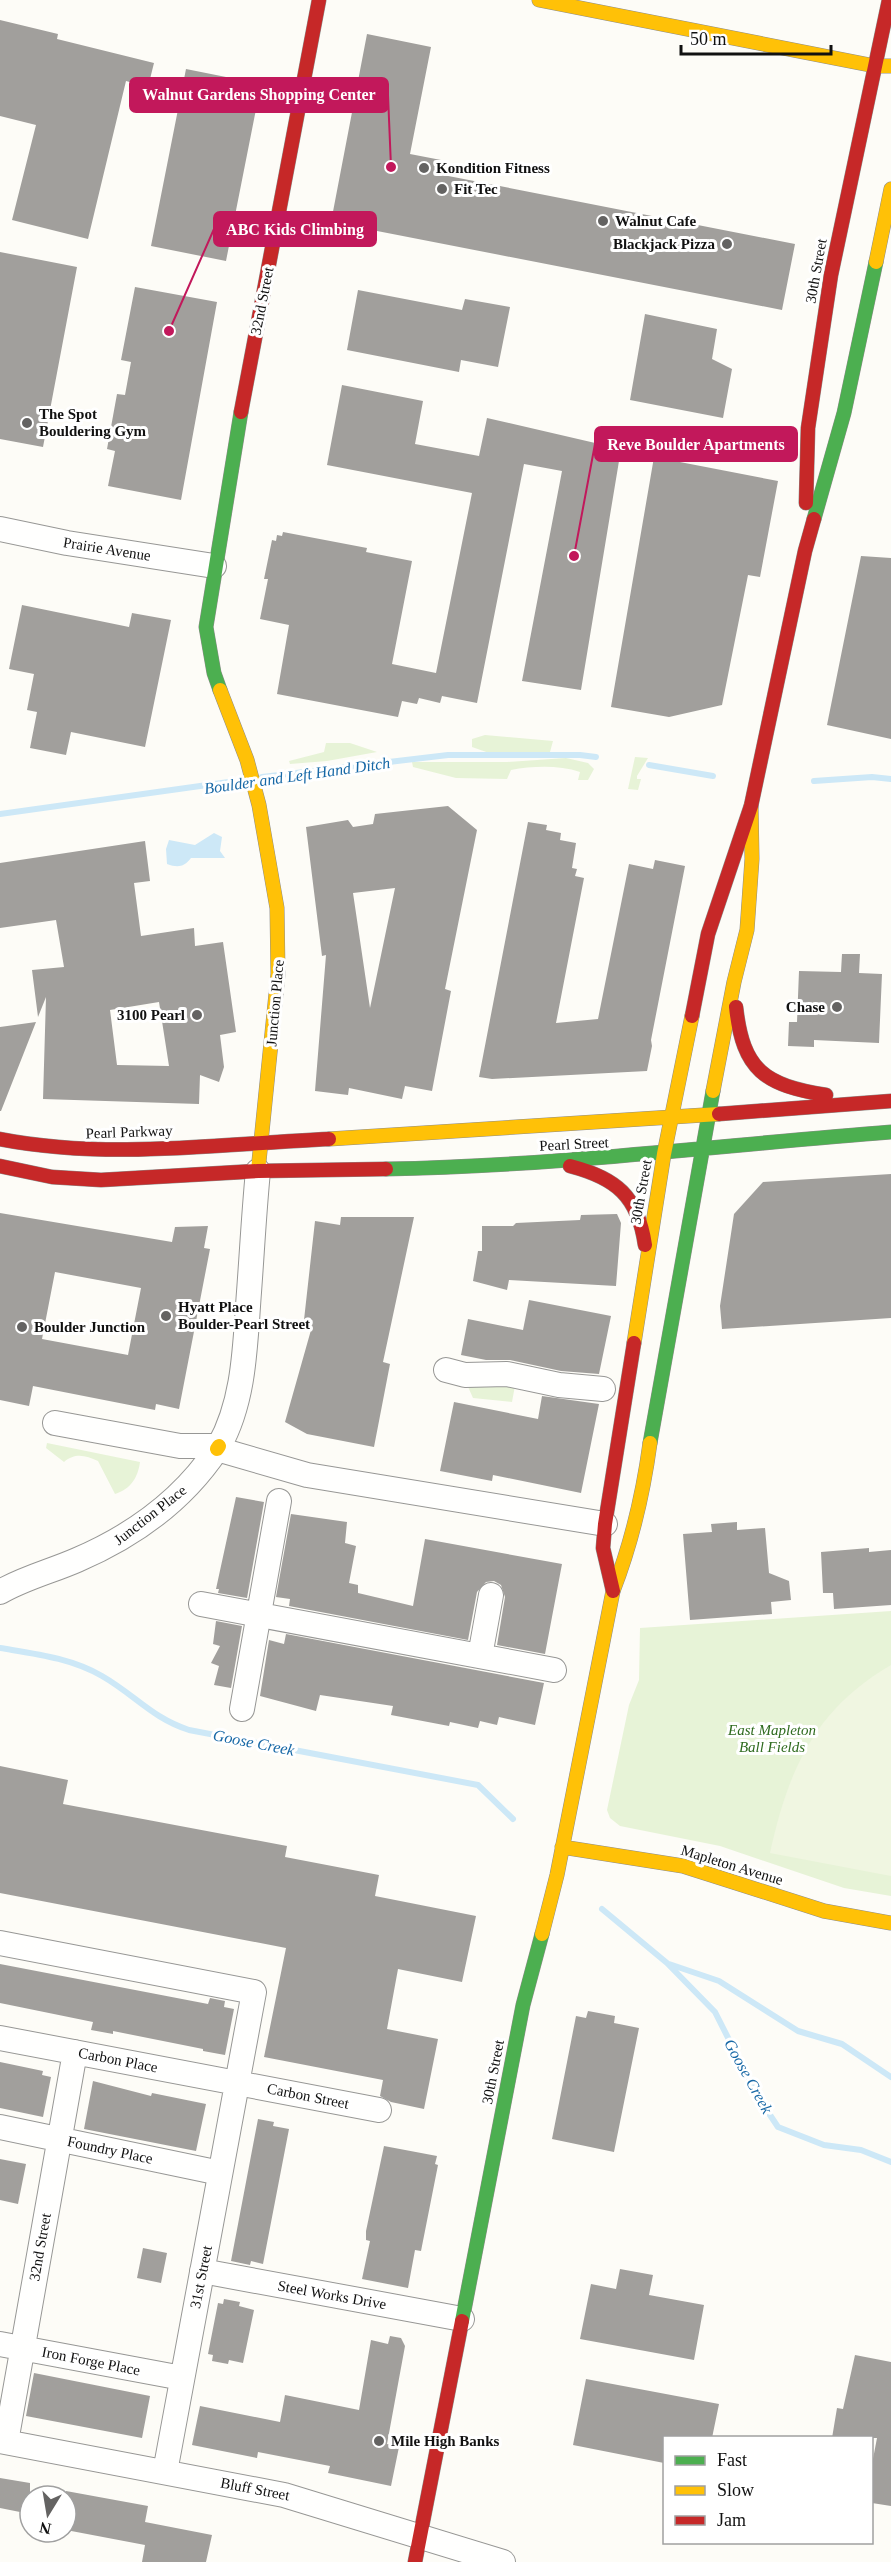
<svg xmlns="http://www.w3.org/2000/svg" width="891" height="2562" viewBox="0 0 891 2562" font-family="'Times New Roman',serif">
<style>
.green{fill:#e7f3d7}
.pitch{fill:#f0f6e1}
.water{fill:#cde8f7}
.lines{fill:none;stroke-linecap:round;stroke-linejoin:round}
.stream{stroke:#cde8f7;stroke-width:6}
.building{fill:#a19f9c;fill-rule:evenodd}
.street-casing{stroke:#979795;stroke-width:26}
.fast-casing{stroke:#8e8d8b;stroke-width:15}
.slow-casing{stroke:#8e8d8b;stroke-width:15}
.jam-casing{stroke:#8e8d8b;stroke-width:15}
.street{stroke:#fffffe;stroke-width:24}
.fast{stroke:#4caf50;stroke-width:14}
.slow{stroke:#ffc107;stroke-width:14}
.jam{stroke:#c62828;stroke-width:14}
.poi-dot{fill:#646362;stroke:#fff;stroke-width:2}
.labels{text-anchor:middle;stroke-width:6;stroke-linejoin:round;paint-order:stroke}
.poi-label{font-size:15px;font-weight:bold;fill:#111;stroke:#fff;text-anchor:start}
.street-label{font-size:15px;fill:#111;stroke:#fff}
.park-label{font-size:15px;font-style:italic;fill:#2f6b1f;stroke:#fff}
.water-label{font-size:16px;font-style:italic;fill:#1768a6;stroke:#fff}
.leader{fill:none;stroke:#c2185b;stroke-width:2}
.callout-dot{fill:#c2185b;stroke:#fff;stroke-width:2}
.callout{fill:#c2185b;stroke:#c2185b;stroke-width:2}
.callout-label{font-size:16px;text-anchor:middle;font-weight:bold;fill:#fff}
</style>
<rect width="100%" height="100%" fill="#fdfcf7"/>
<path class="green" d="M485,735L553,741L550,752L492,754L472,747V739Z
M326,743H350L377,752L327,761L290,764L289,761L324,752Z
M635,757L648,758L637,776V779H641L638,790L628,789Z
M566,758L588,763L594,769L588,780H578L580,772C559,765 533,766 511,770L507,779L456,778L413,767L412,762H507Z
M465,1380H516L512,1402L473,1398Z
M47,1443L140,1462C138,1477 131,1489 115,1494L98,1461C86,1456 76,1452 64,1462L46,1448Z
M891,1611V1896L844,1888L720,1846L620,1826L610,1818L607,1810L629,1705L639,1680L640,1628Z"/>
<path class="pitch" d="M891,1665V1876L770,1853C788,1770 815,1709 891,1665Z"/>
<path class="water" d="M214,833L222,837L220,851L225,858H191C184,867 178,868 167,864L166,849L169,840L195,845Z"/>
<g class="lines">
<path class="stream" d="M649,765L713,776
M262,777L448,755H580L596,757
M814,781L872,777L891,779
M0,814L243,780
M0,1648C36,1654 71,1658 102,1676C135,1695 152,1718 189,1730L478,1785L513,1819
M602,1909L667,1963L715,2012L758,2097L778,2127L824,2145L861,2150L891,2162
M669,1964L719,1981L798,2031L842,2044L891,2077"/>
</g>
<path class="building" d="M0,20L58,34L57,39L154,63L148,87L126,81L88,239L12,220L36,125L0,116Z
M367,34L431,47L410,154L441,160L438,174L795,244L782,310L331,222Z
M186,69L261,84L226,261L151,246Z
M0,252L77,267L43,447L0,439Z
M135,287L217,302L181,500L108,486L115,451L107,449L117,394L125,395L131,362L121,360Z
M358,290L462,310L465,299L510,307L498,367L461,360L459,372L347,350Z
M645,314L717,329L712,359L732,369L723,418L630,400Z
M342,385L423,401L415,444L479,456L487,418L621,449L581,690L522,681L562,471L524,464L477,703L442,696L440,703L419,698L417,704L402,701L398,717L277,694L289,625L260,619L268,579H264L272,540L276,541L277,535L282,536L283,532L367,548L366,552L412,561L392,664L436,673L472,493L327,465Z
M654,457L778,481L760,577L748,575L722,705L669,717L611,707Z
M861,556L891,558V739L827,725Z
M22,605L129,627L132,613L171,620L145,747L71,732L66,755L30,748L37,712L27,710L34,674L9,669Z
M448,806L477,830L445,989L451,991L432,1091L405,1086L402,1099L349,1088L348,1095L315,1091L326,955L322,956L306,827L348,820L353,827L373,824L375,814ZM395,888L370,1008L353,893Z
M528,822L547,825L546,830L561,833L560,840L576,843L572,868L577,869L575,876L584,878L556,1023L598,1019L629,864L653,869L655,860L685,866L651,1040L652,1046L647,1071L492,1079L479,1077Z
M145,841L150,881L134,883L141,936L194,928L195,946L223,942L236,1032L220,1035L224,1067L219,1082L200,1075L199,1104L43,1099L46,997L38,1017L32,970L64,967L56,920L0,928V863ZM159,1002L169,1066L117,1065L110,1010Z
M842,954H860L859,973L882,974L879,1043L814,1040V1047L788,1046L789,1022H797L799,971L841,972Z
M36,1022L1,1111H0V1027Z
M891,1174V1318L722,1329L720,1306L734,1214L763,1182Z
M0,1213L172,1242L175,1227L208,1226L204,1248L210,1249L179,1409L156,1404L155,1410L33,1386L29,1406L0,1400ZM55,1272L141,1288L128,1355L42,1339Z
M617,1214L621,1223L616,1286L509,1280L507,1290L473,1281L478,1251H482V1226H513L516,1223L580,1220L581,1215Z
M341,1217H414L383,1362L390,1364L374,1447L307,1434L285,1422L311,1330L303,1329L315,1221L340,1225Z
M529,1300L611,1316L599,1374L561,1371L510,1360H486L461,1355L468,1319L523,1330Z
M542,1396L599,1404L581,1493L493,1475L492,1481L440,1471L454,1402L538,1419Z
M236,1497L264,1502L247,1598L218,1593L219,1589H216Z
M291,1514L347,1522L345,1543L356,1546L349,1583L358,1585V1593L413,1606L425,1539L562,1564L545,1654L497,1645L505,1597L501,1585L494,1581L486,1582L477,1592L468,1640L289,1606L290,1599L276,1597Z
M737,1522V1530L765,1528L769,1573L789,1581L791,1600L771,1602L772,1614L690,1620L683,1534L712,1532L711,1524Z
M869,1548V1552L891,1550V1605L834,1609L833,1593H823L821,1552Z
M216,1621L242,1626L231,1688L214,1685L219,1666L211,1663L220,1646L213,1644Z
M286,1634L544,1683L535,1725L499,1717L497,1725L480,1721L478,1728L450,1722L449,1726L391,1715L393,1706L320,1695L316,1711L260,1696L269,1640L284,1644Z
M0,1766L68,1780L63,1804L287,1846L285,1857L379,1875L375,1896L476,1916L462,1982L398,1969L387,2029L438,2039L424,2109L391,2102L380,2096L383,2080L264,2057L286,1948L0,1893Z
M0,1964L208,2004L210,1998L225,2001L224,2007L234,2009L225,2055L203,2051V2049L113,2031V2034L91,2030L93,2022L0,2003Z
M588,2011L615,2016L614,2023L639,2028L614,2152L552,2139L576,2016L586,2018Z
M0,2062L43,2071L42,2075L51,2077L43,2117L0,2108Z
M93,2081L151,2096L152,2093L206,2104L196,2151L84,2129Z
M258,2119L274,2122L273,2126L289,2129L263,2264L251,2261L250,2265L231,2261Z
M384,2146L437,2156L435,2164L438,2165L421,2251L415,2250L408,2288L362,2279L370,2241L366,2240V2231Z
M0,2159L26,2164L18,2204L0,2200Z
M143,2248L167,2253L161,2283L137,2278Z
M620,2269L653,2275L649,2295L704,2305L694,2360L580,2339L591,2284L616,2289Z
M224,2299L240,2302L239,2306L254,2310L243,2363L229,2360L228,2364L212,2361L213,2355L208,2354L218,2303L223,2304Z
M390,2336L401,2338L405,2346L387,2444L399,2447L391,2486L328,2473L330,2466L258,2452L257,2458L192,2445L200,2406L280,2422L285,2395L359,2410L371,2340L388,2344Z
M855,2355L891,2362V2506L872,2503V2464L877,2438H832L837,2408L843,2409Z
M34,2373L150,2396L142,2438L26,2416Z
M586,2379L719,2404L712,2438H664V2463L573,2445Z
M0,2478L30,2483V2514L0,2508Z
M66,2491L148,2506L145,2522L212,2535L206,2562H142L145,2545L66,2530Z"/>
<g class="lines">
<g class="street-casing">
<path id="street" d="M0,529L67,543L214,566
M446,1370L465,1375L507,1374L559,1385L603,1389
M55,1423L180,1446H219C245,1400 245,1344 249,1292C252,1252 254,1212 258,1171
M0,1592C24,1578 52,1571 77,1560C133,1536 183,1500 217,1449L307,1475L605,1524
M201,1604L554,1670
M480,1656L491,1595
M242,1709L279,1501
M0,1943L254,1992L165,2472
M0,2038L379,2110
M0,2127L220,2173
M202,2271L462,2319
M0,2344L182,2378
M0,2441L284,2495L503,2562
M6,2442L75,2052"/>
</g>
<g class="fast-casing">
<path id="fast" d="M814,519L844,413L876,262
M220,690L214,673L206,627L241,412
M386,1169C555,1166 723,1145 891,1132
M650,1443L713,1091
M462,2321L523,2005L542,1934"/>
</g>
<g class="slow-casing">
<path id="slow" d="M539,0L875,66H891
M876,262L891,189
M220,690L247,760L259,805L277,908L278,974L258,1171
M713,1091L734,982L747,930L752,859L751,806
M329,1139L719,1114
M634,1343L664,1154L692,1016
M217,1449L219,1446
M562,1847L683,1866L824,1911L891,1923
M542,1934L557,1875L613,1591C632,1542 643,1495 650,1443"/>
</g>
<g class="jam-casing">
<path id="jam" d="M241,412L319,0
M806,503L808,428L831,275L889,0
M736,1007C743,1071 765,1085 826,1095
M692,1016L708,934L751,806L805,551L814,519
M719,1114L891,1101
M0,1139C108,1160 220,1144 329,1139
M0,1166L52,1177L101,1180L258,1171L386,1169
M570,1166C616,1178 638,1196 645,1245
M613,1591L603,1548L605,1524L634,1343
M415,2562L462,2321"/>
</g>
<use href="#street" class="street"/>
<use href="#fast" class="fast"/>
<use href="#slow" class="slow"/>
<use href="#jam" class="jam"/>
</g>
<g class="poi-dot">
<circle cx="424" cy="168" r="6"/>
<circle cx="442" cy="189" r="6"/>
<circle cx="603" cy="221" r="6"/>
<circle cx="727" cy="244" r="6"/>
<circle cx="27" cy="423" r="6"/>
<circle cx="837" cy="1007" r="6"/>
<circle cx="197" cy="1015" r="6"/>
<circle cx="166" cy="1316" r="6"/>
<circle cx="22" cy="1327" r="6"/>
<circle cx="379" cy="2441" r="6"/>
</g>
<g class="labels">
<g class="poi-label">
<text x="436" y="173">Kondition Fitness</text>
<text x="454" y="194">Fit Tec</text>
<text x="615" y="226">Walnut Cafe</text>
<text x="715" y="249" text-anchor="end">Blackjack Pizza</text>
<text x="39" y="419">The Spot<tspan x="39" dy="17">Bouldering Gym</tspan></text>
<text x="825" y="1012" text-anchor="end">Chase</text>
<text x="185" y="1020" text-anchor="end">3100 Pearl</text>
<text x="178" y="1312">Hyatt Place<tspan x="178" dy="17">Boulder-Pearl Street</tspan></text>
<text x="34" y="1332">Boulder Junction</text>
<text x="391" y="2446">Mile High Banks</text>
</g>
<g class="street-label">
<text transform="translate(816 271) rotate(-80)" y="5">30th Street</text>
<text transform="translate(262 301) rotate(-79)" y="5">32nd Street</text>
<text transform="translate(107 549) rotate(9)" y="5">Prairie Avenue</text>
<text transform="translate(275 1003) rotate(-85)" y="5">Junction Place</text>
<text transform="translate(129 1132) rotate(-2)" y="5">Pearl Parkway</text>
<text transform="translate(574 1144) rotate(-3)" y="5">Pearl Street</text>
<text transform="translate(641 1192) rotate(-80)" y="5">30th Street</text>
<text transform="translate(150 1515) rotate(-38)" y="5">Junction Place</text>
<text transform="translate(732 1865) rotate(17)" y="5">Mapleton Avenue</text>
<text transform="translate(118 2060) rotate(11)" y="5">Carbon Place</text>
<text transform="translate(493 2072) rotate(-79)" y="5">30th Street</text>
<text transform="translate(308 2096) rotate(11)" y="5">Carbon Street</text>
<text transform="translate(110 2150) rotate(12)" y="5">Foundry Place</text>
<text transform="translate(40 2247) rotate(-80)" y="5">32nd Street</text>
<text transform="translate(201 2277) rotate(-79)" y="5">31st Street</text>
<text transform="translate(332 2295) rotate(10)" y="5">Steel Works Drive</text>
<text transform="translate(91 2361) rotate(11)" y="5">Iron Forge Place</text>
<text transform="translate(255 2489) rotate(11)" y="5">Bluff Street</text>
</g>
<g class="park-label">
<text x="772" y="1735">East Mapleton<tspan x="772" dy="17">Ball Fields</tspan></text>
</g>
<g class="water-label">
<text transform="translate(297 775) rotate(-8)" y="6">Boulder and Left Hand Ditch</text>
<text transform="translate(254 1742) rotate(11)" y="6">Goose Creek</text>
<text transform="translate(749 2076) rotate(61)" y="6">Goose Creek</text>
</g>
</g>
<path class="leader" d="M391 167L388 95M169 331L214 229M574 556L595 444"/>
<g class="callout-dot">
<circle cx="391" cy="167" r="6"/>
<circle cx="169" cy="331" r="6"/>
<circle cx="574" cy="556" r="6"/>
</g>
<g class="callout">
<rect x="130" y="78" width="258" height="34" rx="6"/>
<rect x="214" y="212" width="162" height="34" rx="6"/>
<rect x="595" y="427" width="202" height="34" rx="6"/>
</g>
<g class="callout-label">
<text x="259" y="100">Walnut Gardens Shopping Center</text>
<text x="295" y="235">ABC Kids Climbing</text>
<text x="696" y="450">Reve Boulder Apartments</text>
</g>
<rect x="663" y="2436" width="210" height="108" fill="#ffffff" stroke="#a0a0a0" stroke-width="1.5"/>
<rect x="675" y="2456" width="30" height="9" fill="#4caf50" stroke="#a0a0a0" stroke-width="1.5"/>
<text x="717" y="2466" font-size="18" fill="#111111">Fast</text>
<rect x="675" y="2486" width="30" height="9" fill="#ffc107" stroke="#a0a0a0" stroke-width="1.5"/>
<text x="717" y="2496" font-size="18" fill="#111111">Slow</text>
<rect x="675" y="2516" width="30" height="9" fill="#c62828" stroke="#a0a0a0" stroke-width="1.5"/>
<text x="717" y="2526" font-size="18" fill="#111111">Jam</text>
<g transform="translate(48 2514) rotate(191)"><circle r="28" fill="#ffffff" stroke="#a0a0a0" stroke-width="1.5"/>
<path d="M0-4.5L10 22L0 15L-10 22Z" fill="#646362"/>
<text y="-9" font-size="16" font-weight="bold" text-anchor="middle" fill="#111111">N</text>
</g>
<path d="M681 45v9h150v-9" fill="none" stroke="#111111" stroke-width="3"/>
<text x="690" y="45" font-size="18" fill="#111111" stroke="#ffffff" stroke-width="4.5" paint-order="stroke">50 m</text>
</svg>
